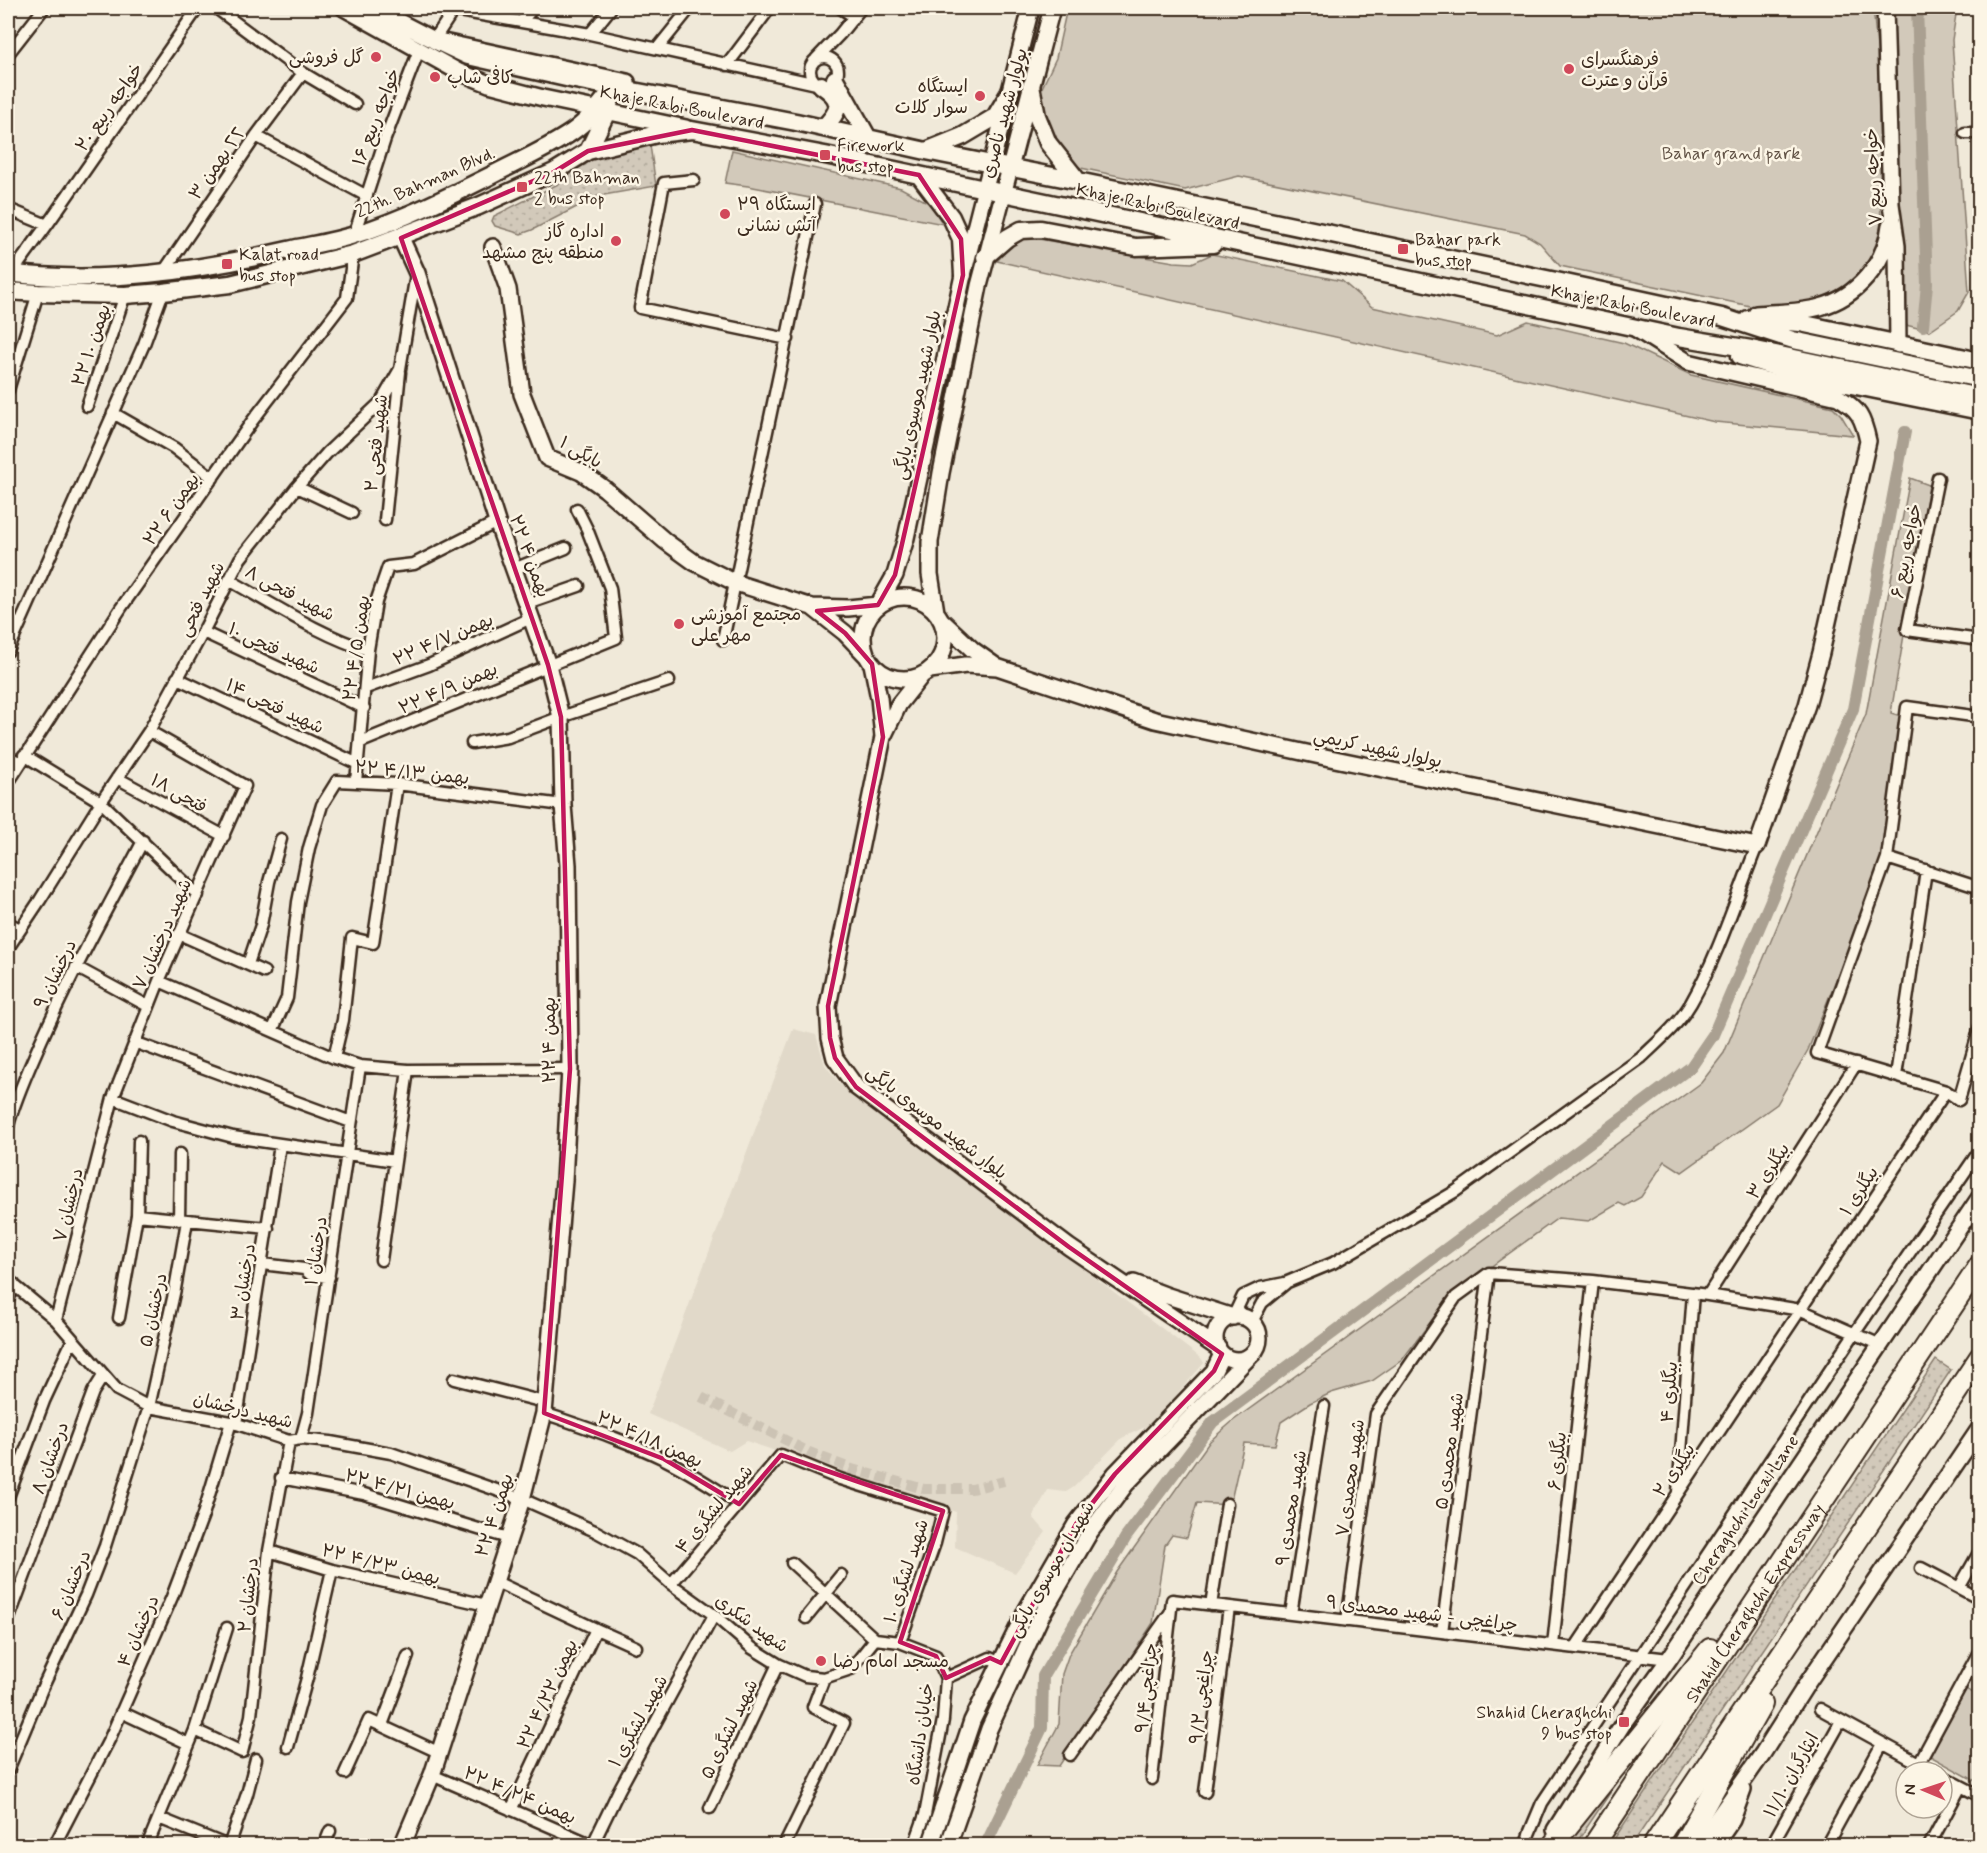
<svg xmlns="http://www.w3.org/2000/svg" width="1987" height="1853" viewBox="0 0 1987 1853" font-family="Mynerve,'Playpen Sans Arabic',sans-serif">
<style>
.built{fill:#e1d9c9}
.grass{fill:url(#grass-dots);stroke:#867a6c;stroke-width:1.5}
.park{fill:#d2c9ba;stroke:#867a6c;stroke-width:1.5}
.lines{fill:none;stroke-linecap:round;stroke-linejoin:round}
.canal{stroke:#aaa091;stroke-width:12}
.street-tunnel{stroke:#ccc3b4;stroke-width:10;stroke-dasharray:10 5;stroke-linecap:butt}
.street-casing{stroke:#3b2a1e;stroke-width:15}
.secondary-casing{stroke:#3b2a1e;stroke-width:20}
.primary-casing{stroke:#3b2a1e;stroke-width:21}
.highway-casing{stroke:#3b2a1e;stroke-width:24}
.street{stroke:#fcf5e5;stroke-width:10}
.secondary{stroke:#fcf5e5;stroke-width:15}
.primary{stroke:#fcf5e5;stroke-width:16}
.highway{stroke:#fcf5e5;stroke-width:20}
.marked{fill:none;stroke:#c2185b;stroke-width:4.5;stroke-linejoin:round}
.poi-dot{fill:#d1495b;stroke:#fcf5e5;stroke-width:2}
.labels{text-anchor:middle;stroke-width:5;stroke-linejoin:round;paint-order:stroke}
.poi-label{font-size:18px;fill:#3b2a1e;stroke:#fcf5e5;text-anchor:start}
.street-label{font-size:18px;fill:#3b2a1e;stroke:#fcf5e5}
.park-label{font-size:18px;fill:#615245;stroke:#fcf5e5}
</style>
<defs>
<pattern id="grass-dots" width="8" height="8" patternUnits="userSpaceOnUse" patternTransform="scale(1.5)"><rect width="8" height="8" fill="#d2c9ba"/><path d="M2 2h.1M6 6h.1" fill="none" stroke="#b5ad9f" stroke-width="1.8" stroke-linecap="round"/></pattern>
</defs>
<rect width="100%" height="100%" fill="#f0e9d9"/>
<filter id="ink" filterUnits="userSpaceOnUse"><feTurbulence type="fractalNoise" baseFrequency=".0167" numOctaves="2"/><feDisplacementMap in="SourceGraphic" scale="12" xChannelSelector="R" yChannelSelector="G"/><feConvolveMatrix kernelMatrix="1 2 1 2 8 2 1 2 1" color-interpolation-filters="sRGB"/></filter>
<g filter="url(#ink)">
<path class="built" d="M793,1029L816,1035L825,1065L841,1085L1201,1358L1204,1363L1151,1424L1122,1438L1074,1487L1066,1492L1048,1490L1033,1517L1046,1532L1015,1573L955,1547L956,1512L746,1441L730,1451L648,1414Z"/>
<path class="grass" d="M650,145L656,186L598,196L532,230L521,234L495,226L492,221L494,216L562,182L592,155Z
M1936,1360L1951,1370L1632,1845H1610Z
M1618,1781L1575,1845L1565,1846L1592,1809Z"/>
<path class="park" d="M1067,8H1873L1878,57L1881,231L1871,264L1852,288L1817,302L1787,307L1750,306L1560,266L1540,243L1525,234L1239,176L1185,190L1081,168L1064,159L1042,118L1040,100L1041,90L1056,58Z
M1891,8H1957L1952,40L1969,292L1958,311L1929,331L1906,325L1896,317Z
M732,150L901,188L929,203L943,224L748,186L725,183Z
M1027,237L1174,262L1192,263L1212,254L1342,281L1372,307L1497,335L1528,321L1624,343L1691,375L1833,407L1841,415L1853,435L1715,422L997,261L1011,246Z
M1910,478L1929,485L1891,713L1901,716L1885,857L1808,1050L1777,1104L1682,1172L1665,1161L1641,1197L1625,1206L1619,1203L1589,1221L1558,1218L1449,1297L1402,1360L1372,1381L1331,1393L1310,1403L1281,1422L1275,1445L1244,1443L1230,1505L1197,1503L1187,1538L1172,1535L1165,1545L1153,1623L1059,1766L1037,1765L1059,1724L1062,1674L1069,1654L1117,1572L1210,1441L1234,1420L1701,1083L1724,1053L1866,714Z
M1966,1689L1979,1696V1783L1930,1756Z"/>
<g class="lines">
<path class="canal" d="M1917,8L1927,284L1923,326
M985,1846L1042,1728L1043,1676L1126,1537L1213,1422L1691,1067L1713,1035L1853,709L1905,432"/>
<path class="street-tunnel" d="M701,1397L809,1452L852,1469L924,1489H972L1004,1481"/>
<g class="street-casing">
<path id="street" d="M216,8L303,73L355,104
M841,8L854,17
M453,10L590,34L821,85
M521,22L533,8
M590,34L611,8
M434,40L455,8
M657,49L690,8
M8,54L44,8
M810 71a14 14 0 1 1 28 0a14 14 0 1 1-28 0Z
M816,59L840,34L861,8
M727,65L770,8
M1965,133H1980
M256,136L365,195
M694,180L664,183L640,308L788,339
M8,209L47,225
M354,235L385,139L419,50
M12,273L47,225L198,8
M162,274L256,136L303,73
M8,390L38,293
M87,406L125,295
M113,413L174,448L213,478
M1938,478L1907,630L1980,640
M297,487L352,513
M385,520L400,372
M514,569L566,548
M229,580C271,603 323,637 368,650
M527,604L579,586
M8,619L19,625
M203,632L364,708
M723,640L815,204
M8,651L144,344L163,292
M177,678L358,764
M366,688L429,665L531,618
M1980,717L1907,707L1887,858L1817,1053L1946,1091L1959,1100L1980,1027
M361,742L616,638L610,588L587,529L577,509
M472,743L508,737L561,717L669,681
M24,755L101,802L198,895
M8,757L20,762
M117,778L224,836
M356,782L368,650L376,602L388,567L414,564L497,522
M8,783L121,608L253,420L347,298L353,254
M1887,858L1980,888
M8,923L20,929
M179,934L264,972
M8,948L40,900L101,802L149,731L203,632L240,559L297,487L327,453L381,402L400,369L416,274
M248,964L261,925L269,882L281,839
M76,967L148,1006
M159,981L334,1058L360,1066L408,1070L570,1069
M273,1029L287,998L298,902L309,848L322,805L337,781L397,784L563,805
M134,1042L351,1122
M334,1058L343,1020L352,938L373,943L397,784
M1896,1076L1926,870
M113,1098L173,1121L233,1137L395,1161
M8,1126C16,1096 29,1069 41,1041C72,972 108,907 143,841
M137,1215L268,1228
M179,1220L180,1154
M381,1260L408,1070
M262,1264L304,1269L311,1275L329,1277
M1489,1273L1593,1281L1708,1295L1801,1310L1881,1345
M8,1280L56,1320L117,1390L149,1407L231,1422L289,1441L301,1439L330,1442L391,1453L522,1499L595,1531L637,1554L671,1584L714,1615L752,1648L778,1664L805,1676L824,1678L851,1669L875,1639L900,1642L936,1656L946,1678L943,1720L925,1815L914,1846
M1708,1295L1856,1064
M8,1300L14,1284
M1233,1317L1243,1296L1260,1288L1285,1283L1333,1263L1456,1191L1641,1058C1659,1041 1679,1024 1691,1003C1719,954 1736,898 1757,846
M119,1318L137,1215L139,1141
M56,1320L113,1098L159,981L245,786L149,731
M1252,1322L1262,1303L1285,1284
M454,1379L544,1402
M544,1413C584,1427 625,1440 664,1459C690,1472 715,1488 739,1504
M236,1424L280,1145
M301,1439L308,1413L360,1066
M281,1478L364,1494L508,1538
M1678,1492L1693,1293
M8,1497L44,1401L72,1341
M269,1551L332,1570L486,1605
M792,1563L875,1639
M1921,1568L1980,1599
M494,1581L596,1629L511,1810
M671,1584L781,1455L840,1479L943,1511L935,1543L900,1642
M1959,1588L1980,1551
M1211,1605L1227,1504
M1291,1614L1324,1406
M806,1618L841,1575
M8,1621L93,1392L103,1376
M1347,1621L1376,1414L1456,1297L1489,1273
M596,1629L636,1647
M1442,1632L1489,1273
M1553,1645L1593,1281
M1575,1648L1946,1091
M946,1678L990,1658L1001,1663
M1820,1709L1935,1772
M121,1712L189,1744
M382,1725L408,1656
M195,1730L242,1752L251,1716L269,1551L289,1441
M288,1747L307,1678L332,1570
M1070,1755L1170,1613
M1919,1763L1980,1650
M8,1770L41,1691L86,1595L105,1546L149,1407L175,1289L187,1221
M345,1773L369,1720L438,1752
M432,1775L595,1846
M1942,1776L1980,1796
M1152,1779L1172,1600L1669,1659
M1205,1792L1229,1607
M710,1808L778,1664
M159,1818L228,1846
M593,1844L619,1790L714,1615
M54,1846L110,1738L172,1597L203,1515L231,1422
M147,1846L195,1730L227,1628
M229,1846L247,1794L256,1759
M324,1846L330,1831
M784,1846L844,1723L813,1707L824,1678
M1526,1846L1529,1834L1542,1803L1854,1334L1980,1150
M1771,1846L1841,1721
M1826,1846L1882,1744
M1929,1846L1961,1786"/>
</g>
<g class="secondary-casing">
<path id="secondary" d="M344,8L459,72L489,84L543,98L686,128
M372,8L434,40L627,82
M1885,8L1891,204L1897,246L1898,345
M401,238L417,273L497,522L548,665L561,717L563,805L568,865L570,1069L564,1181L544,1413L522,1499L432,1775L402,1846
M493,247L508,289L522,394L547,458L581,472L605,489L665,541L694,562L736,583L812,607L848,608L878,605L895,575L906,538L963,275L1031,8
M1756,314C1777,312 1799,313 1820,307C1857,297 1886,263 1890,225
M863 638a41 41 0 1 1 82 0a41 41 0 1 1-82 0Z
M812,607L845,633L866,655
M936,612L930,574V542L941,473L979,286L1052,8
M941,620L973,650L997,667L1155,720L1325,757L1757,846L1807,705L1821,653L1868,441C1863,418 1859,409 1838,397L1688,362L1636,329
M872,664L879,698L883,737
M930,670L966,665L997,667
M922,675L899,704L883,737L828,1006L830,1038L835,1058L856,1087L1069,1247L1218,1348
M1134,1283L1168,1296L1233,1317
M1215 1338a22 22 0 1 1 44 0a22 22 0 1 1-44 0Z
M1555,1830L1624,1722L1669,1659L1980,1197
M930,1846L972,1721L1027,1609L1076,1524L1115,1474L1214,1371L1222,1354
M948,1846L989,1729L1040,1618L1090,1532L1126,1484L1253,1353
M1698,1846L1763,1753L1808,1682L1980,1428
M1714,1846L1732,1820L1743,1790"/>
</g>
<g class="primary-casing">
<path id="primary" d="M434,40L468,56L575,80L796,122L926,151L1078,181L1561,282L1722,317L1793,340L1980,379
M835,79L868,138
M821,85C843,100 842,109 823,128
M1031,86L1037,116L1048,143L1078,181
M588,151L607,112L611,98
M926,151L963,136L995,117L1010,92
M919,175L951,217L961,239L963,275
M985,257L1007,238L1021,230L1041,229L1136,247L1213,244
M8,273C102,285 196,271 288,250C310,245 333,242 354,235C402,220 448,197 492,175C519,161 547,149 572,132C589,120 601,104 613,89
M8,291L38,293L125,295L163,292L230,284L353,254L479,206L554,172L588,151L657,134L692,130L825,155L1679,337L1751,349L1980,397
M1748,319L1800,323L1980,361
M1740,356L1797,374L1980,411"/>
</g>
<g class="highway-casing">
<g id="highway">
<path d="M1552,1846L1710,1649"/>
<path id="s1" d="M1593,1846L1980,1265"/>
<path d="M1653,1846L1980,1357"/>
<path d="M1682,1846L1762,1704"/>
</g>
</g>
<use href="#street" class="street"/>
<use href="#secondary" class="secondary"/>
<use href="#primary" class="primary"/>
<use href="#highway" class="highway"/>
</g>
</g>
<path class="marked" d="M692,130L919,175L961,239L963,275L895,575L878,605L817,611L845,633L872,664L883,737L828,1006L830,1038L835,1058L856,1087L1069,1247L1222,1354L1214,1371L1115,1474L1076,1524L1001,1663L990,1658L946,1678L936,1656L900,1642L943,1511L781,1455L739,1504L664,1459L544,1413L570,1069L561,717L548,665L401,238L554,172L588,151Z"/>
<g class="poi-dot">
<circle cx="376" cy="57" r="6"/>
<circle cx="1569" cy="69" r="6"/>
<circle cx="435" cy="77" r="6"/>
<circle cx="980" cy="96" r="6"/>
<rect x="819" y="149" width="12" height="12" rx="3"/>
<rect x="516" y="181" width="12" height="12" rx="3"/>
<circle cx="725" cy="214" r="6"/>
<circle cx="616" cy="241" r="6"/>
<rect x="1397" y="243" width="12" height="12" rx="3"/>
<rect x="221" y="258" width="12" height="12" rx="3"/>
<circle cx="679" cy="624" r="6"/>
<circle cx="821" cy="1661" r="6"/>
<rect x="1618" y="1716" width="12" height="12" rx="3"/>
</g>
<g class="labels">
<g class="poi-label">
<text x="364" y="63" text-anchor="end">گل فروشی</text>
<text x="1581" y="65">فرهنگسرای<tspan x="1581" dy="21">قرآن و عترت</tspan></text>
<text x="447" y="83">کافی شاپ</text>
<text x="968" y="92" text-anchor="end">ایستگاه<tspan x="968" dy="21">سوار کلات</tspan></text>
<text x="837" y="151">Firework<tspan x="837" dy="21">bus stop</tspan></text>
<text x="534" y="183">22th Bahman<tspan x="534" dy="21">2 bus stop</tspan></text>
<text x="737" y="210">ایستگاه ۲۹<tspan x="737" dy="21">آتش نشانی</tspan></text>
<text x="604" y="237" text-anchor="end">اداره گاز<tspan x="604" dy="21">منطقه پنج مشهد</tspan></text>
<text x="1415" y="245">Bahar park<tspan x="1415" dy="21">bus stop</tspan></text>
<text x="239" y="260">Kalat road<tspan x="239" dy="21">bus stop</tspan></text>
<text x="691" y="620">مجتمع آموزشی<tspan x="691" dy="21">مهر علی</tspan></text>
<text x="833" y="1667">مسجد امام رضا</text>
<text x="1612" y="1718" text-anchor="end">Shahid Cheraghchi<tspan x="1612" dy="21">9 bus stop</tspan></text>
</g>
<g class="street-label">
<text transform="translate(109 107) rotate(-55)" y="6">خواجه ربیع ۲۰</text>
<text transform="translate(682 107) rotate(11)" y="6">Khaje Rabi Boulevard</text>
<text transform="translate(1004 113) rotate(-75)" y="6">بولوار شهید ناصری</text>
<text transform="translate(376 117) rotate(-69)" y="6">خواجه ربیع ۱۶</text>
<text transform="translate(217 163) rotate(-55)" y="6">٢٢ بهمن ۳</text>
<text transform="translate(1873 177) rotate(-93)" y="6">خواجه ربیع ۷</text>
<text transform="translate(425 182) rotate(-24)" y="6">22th. Bahman Blvd.</text>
<text transform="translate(1158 206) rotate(12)" y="6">Khaje Rabi Boulevard</text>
<text transform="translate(1633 306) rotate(11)" y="6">Khaje Rabi Boulevard</text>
<text transform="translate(91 345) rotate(-71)" y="6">۲۲ بهمن ۱۰</text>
<text transform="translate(917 395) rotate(-78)" y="6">بلوار شهید موسوی بایگی</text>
<text transform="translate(376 443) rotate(-84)" y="6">شهید فتحی ۲</text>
<text transform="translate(581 452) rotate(30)" y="6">بایگی ۱</text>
<text transform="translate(171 509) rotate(-55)" y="6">۲۲ بهمن ۶</text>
<text transform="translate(1906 551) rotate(-79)" y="6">خواجه ربیع ۶</text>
<text transform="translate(530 556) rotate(70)" y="6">۲۲ بهمن ۴</text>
<text transform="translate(290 593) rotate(28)" y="6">شهید فتحی ۸</text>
<text transform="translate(201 599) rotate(-63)" y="6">شهید فتحی</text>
<text transform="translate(443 639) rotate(-23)" y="6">۲۲ بهمن ۴/۷</text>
<text transform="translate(274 648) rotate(25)" y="6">شهید فتحی ۱۰</text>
<text transform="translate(356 648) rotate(-82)" y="6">۲۲ بهمن ۴/۵</text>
<text transform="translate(448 688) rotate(-23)" y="6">۲۲ بهمن ۴/۹</text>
<text transform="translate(275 706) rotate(25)" y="6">شهید فتحی ۱۴</text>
<text transform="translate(1378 748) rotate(12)" y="6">بولوار شهيد كريمي</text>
<text transform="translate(412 772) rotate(6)" y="6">۲۲ بهمن ۴/۱۳</text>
<text transform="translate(179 793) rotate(29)" y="6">فتحی ۱۸</text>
<text transform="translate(162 934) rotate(-66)" y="6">شهید درخشان ۷</text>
<text transform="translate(55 974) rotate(-64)" y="6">درخشان ۹</text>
<text transform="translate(549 1040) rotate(-90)" y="6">۲۲ بهمن ۴</text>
<text transform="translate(937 1122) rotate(38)" y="6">بلوار شهید موسوی بایگی</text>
<text transform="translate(1768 1171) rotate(-57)" y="6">بیگلری ۳</text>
<text transform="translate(1859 1191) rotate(-57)" y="6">بیگلری ۱</text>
<text transform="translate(68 1205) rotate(-76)" y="6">درخشان ۷</text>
<text transform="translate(316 1251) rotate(-82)" y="6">درخشان ۱</text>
<text transform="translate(243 1282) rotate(-81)" y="6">درخشان ۳</text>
<text transform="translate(153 1310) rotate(-78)" y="6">درخشان ۵</text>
<text transform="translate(1669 1392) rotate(-86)" y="6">بیگلری ۴</text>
<text transform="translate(243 1410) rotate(14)" y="6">شهید درخشان</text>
<text transform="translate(650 1439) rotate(24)" y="6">۲۲ بهمن ۴/۱۸</text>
<text transform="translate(1449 1451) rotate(-82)" y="6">شهید محمدی ۵</text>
<text transform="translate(50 1458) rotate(-70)" y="6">درخشان ۸</text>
<text transform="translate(1557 1461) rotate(-84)" y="6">بیگلری ۶</text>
<text transform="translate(1674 1470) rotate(-56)" y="6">بیگلری ۲</text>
<text transform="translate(1350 1478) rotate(-82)" y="6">شهید محمدی ۷</text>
<text transform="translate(400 1489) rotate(15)" y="6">۲۲ بهمن ۴/۲۱</text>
<text transform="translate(1291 1508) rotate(-81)" y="6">شهید محمدی ۹</text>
<text transform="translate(714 1509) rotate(-50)" y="6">شهید لشگری ۴</text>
<text transform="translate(1745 1510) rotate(-56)" y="6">Cheraghchi Local Lane</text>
<text transform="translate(494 1515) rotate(-72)" y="6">۲۲ بهمن ۴</text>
<text transform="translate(381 1564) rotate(14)" y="6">۲۲ بهمن ۴/۲۳</text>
<text transform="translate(1051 1569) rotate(-60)" y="6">شهیدان موسوی بایگی</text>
<text transform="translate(906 1571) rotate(-72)" y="6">شهید لشگری ۱۰</text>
<text transform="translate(71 1585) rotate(-67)" y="6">درخشان ۶</text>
<text transform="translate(248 1595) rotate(-84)" y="6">درخشان ۲</text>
<text dy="6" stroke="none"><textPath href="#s1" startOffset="292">Shahid Cheraghchi Expressway</textPath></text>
<text transform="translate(1422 1613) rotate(7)" y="6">۹ چراغچی - شهید محمدی</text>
<text transform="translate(752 1623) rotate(36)" y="6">شهید شکری</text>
<text transform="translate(138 1631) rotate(-66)" y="6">درخشان ۴</text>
<text transform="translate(1146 1688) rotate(-84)" y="6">۹/۴چراغچی</text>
<text transform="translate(547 1694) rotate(-65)" y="6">۲۲ بهمن ۴/۲۲</text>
<text transform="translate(1201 1697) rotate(-83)" y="6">۹/۲ چراغچی</text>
<text transform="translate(638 1721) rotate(-61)" y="6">شهید لشگری ۱</text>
<text transform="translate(729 1729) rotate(-64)" y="6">شهید لشگری ۵</text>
<text transform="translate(920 1734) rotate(-82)" y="6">خیابان دانشگاه</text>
<text transform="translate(1791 1775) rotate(-61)" y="6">ایثارگران ۱۱/۱۰</text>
<text transform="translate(520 1795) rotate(23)" y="6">۲۲ بهمن ۴/۲۴</text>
</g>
<g class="park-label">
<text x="1731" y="159">Bahar grand park</text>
</g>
</g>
<rect width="1987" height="1853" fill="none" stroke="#fcf5e5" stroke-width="30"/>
<rect x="15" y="15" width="1957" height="1823" fill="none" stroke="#3b2a1e" stroke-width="2" filter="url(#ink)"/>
<g transform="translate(1924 1790) rotate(272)"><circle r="28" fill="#fcf5e5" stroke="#afa495" stroke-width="1.5"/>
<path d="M0-4.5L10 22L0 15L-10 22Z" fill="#d1495b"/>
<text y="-9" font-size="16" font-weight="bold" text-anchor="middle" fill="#3b2a1e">N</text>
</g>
</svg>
